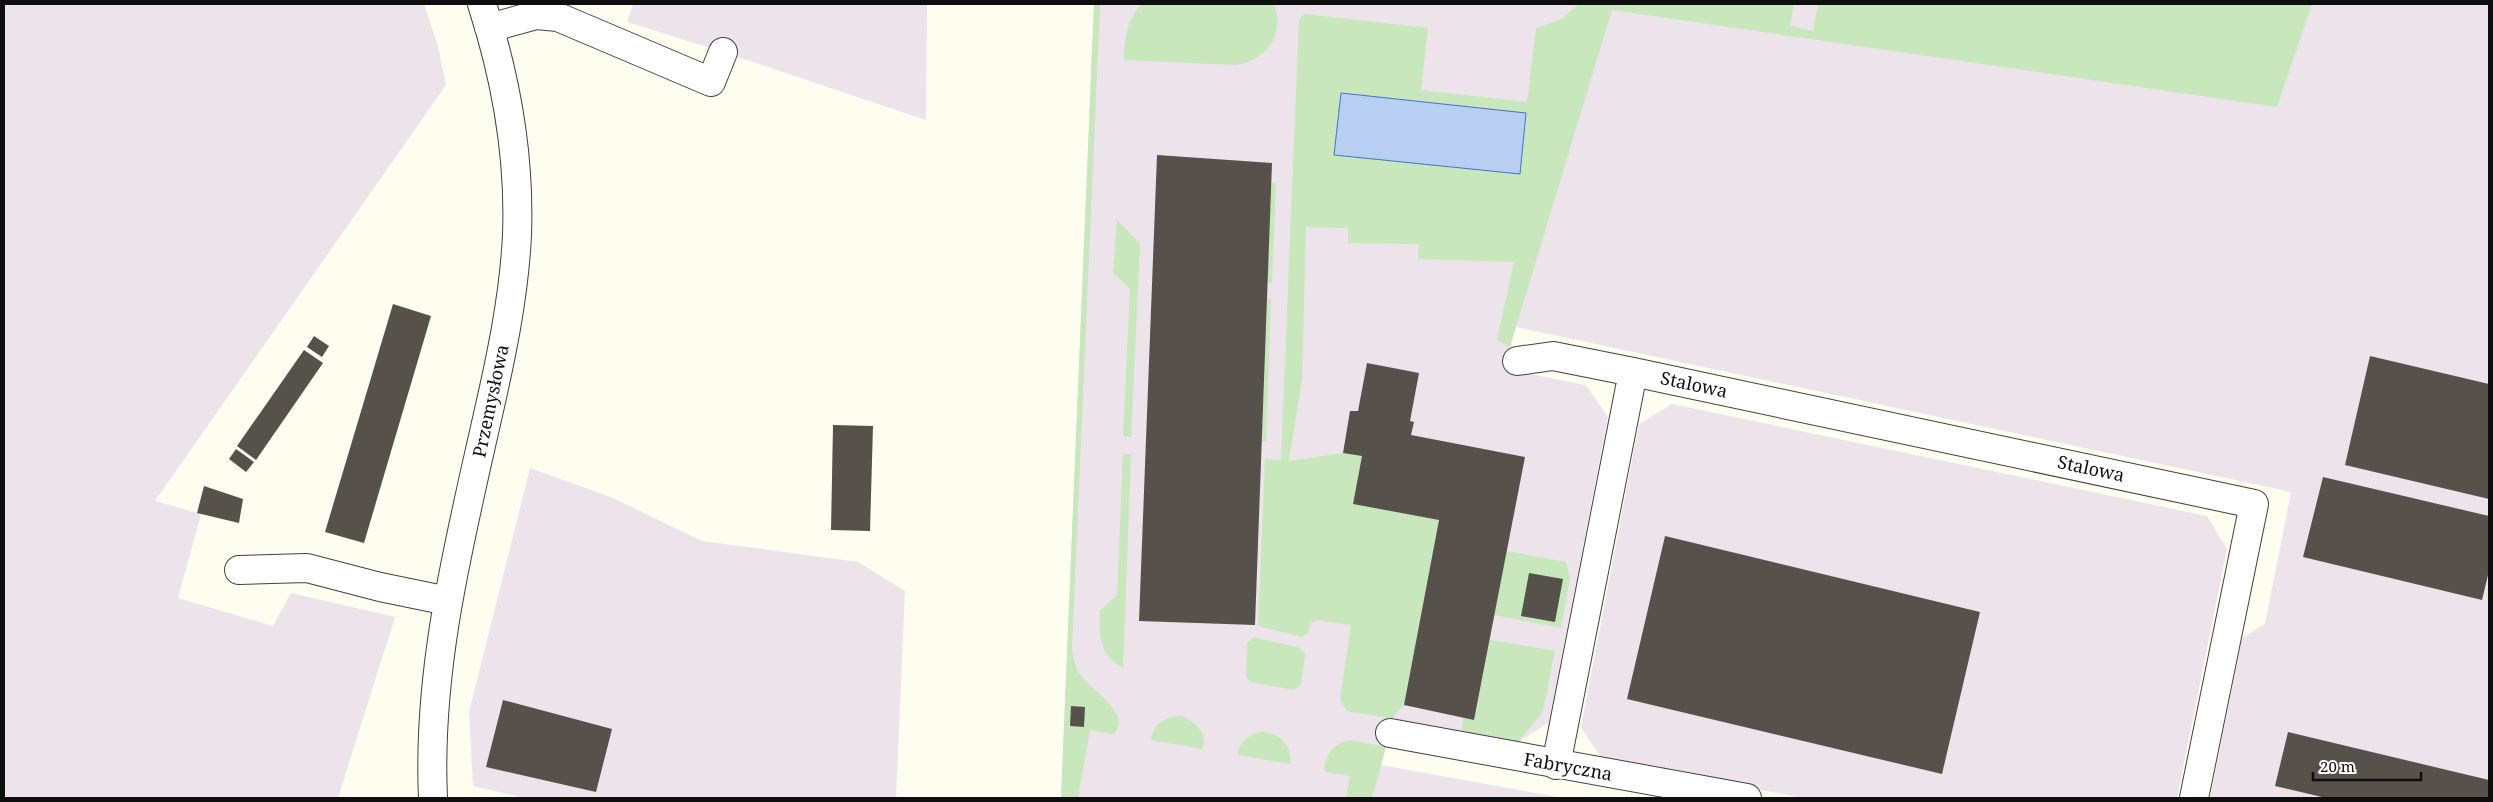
<svg xmlns="http://www.w3.org/2000/svg" width="2493" height="802" viewBox="0 0 2493 802" font-family="'Noto Serif',serif">
<style>
.industrial{fill:#ece3eb}
.green{fill:#c8e7bc}
.water{fill:#b8cff3;stroke:#4372c5}
.building{fill:#56524b}
.lines{fill:none;stroke-linecap:round;stroke-linejoin:round}
.minor-casing{stroke:#414141;stroke-width:30}
.minor{stroke:#fff;stroke-width:28}
.labels{text-anchor:middle;stroke-width:5;stroke-linejoin:round;paint-order:stroke}
.street-label{font-size:18px;fill:#0e0e0e;stroke:#fff}
</style>
<rect width="100%" height="100%" fill="#fefef0"/>
<path class="industrial" d="M4,4H424L438,46L446,85L155,501L201,514L178,598L273,626L291,593L395,617L338,798H4Z
M633,4H927L926,120L723,52L627,22Z
M1094,4H2489V798H2210L2242,638L2265,624L2291,492L1516,327L1504,369L1586,385L1608,417L1549,722L1517,743L1393,719L1381,765L1563,798H1061Z
M1672,404L2207,516L2227,549L2177,798H1803L1602,759L1581,727L1639,424Z
M530,468L613,498L702,541L858,562L905,591L896,798H524L473,786L469,712Z"/>
<path class="green" d="M1094,4H1100L1072,647C1073,657 1075,667 1081,676C1090,689 1133,714 1114,734L1090,730L1078,798H1061Z
M1142,4H1274C1285,35 1267,60 1236,65L1124,60C1125,38 1126,20 1142,4Z
M1579,4H1794L1790,26L1813,31L1818,4H2312L2277,107L1612,10L1510,347L1497,340L1514,262L1418,259L1419,244L1348,243V228L1306,227L1302,379L1289,461L1343,453L1362,456L1353,504L1439,520L1404,705L1395,714L1393,719L1347,711L1340,699L1351,625L1317,620L1310,624L1308,633L1302,637L1258,626L1265,459L1281,460L1299,19L1305,14L1428,28L1421,90L1527,102L1536,29L1561,19Z
M1271,183H1276L1272,283H1267Z
M1117,220L1140,244L1131,437L1123,436L1130,289L1113,273Z
M1267,299H1271L1266,442H1262Z
M1123,454H1131L1123,668C1099,656 1099,634 1100,611L1117,595Z
M1507,551L1566,562L1570,579L1561,628L1494,615Z
M1253,637L1300,648L1305,654L1301,685L1294,690L1251,682L1246,677L1247,643Z
M1490,640L1555,651L1543,712L1514,747L1461,743L1463,718L1474,719Z
M1181,716C1195,721 1209,734 1202,749L1151,740C1153,724 1166,716 1181,716Z
M1261,732C1279,732 1293,745 1290,764L1238,755C1238,743 1249,734 1261,732Z
M1350,740L1386,747L1372,798H1346L1350,776L1326,772L1324,768C1327,753 1334,743 1350,740Z"/>
<path class="water" d="M1341,93L1526,113L1520,174L1334,155Z"/>
<path class="building" d="M1157,155L1272,163L1255,625L1139,621Z
M393,304L431,316L364,543L325,532Z
M314,336L329,346L322,357L307,347Z
M304,350L323,363L256,460L237,446Z
M2370,356L2489,384V499L2345,465Z
M1367,363L1419,373L1410,421L1414,422L1411,435L1525,457L1474,720L1404,705L1439,520L1353,504L1362,456L1343,453L1350,411H1358Z
M833,425L873,426L870,531L831,530Z
M236,449L254,462L246,472L229,459Z
M2323,477L2489,516V571L2482,600L2303,557Z
M204,486L243,499L239,523L197,513Z
M1665,536L1980,612L1942,774L1627,699Z
M1529,573L1563,579L1555,622L1521,616Z
M503,700L612,729L596,792L486,767Z
M1071,706L1085,707L1084,727L1070,726Z
M2288,732L2489,780V798H2326L2275,786Z"/>
<g class="lines">
<g class="minor-casing">
<path id="minor" d="M489,28L536,15L558,17L711,82L723,52
M1517,361L1553,356L1633,372
M239,570L307,568L380,587L448,601
M1390,733L1747,798
M1556,765L1633,372L2254,504L2194,798
M433,798C427,669 459,544 487,419C501,358 514,297 517,235C520,156 506,78 482,4"/>
</g>
<use href="#minor" class="minor"/>
</g>
<g class="labels">
<g class="street-label">
<text transform="translate(1694 385) rotate(12)" y="6">Stalowa</text>
<text transform="translate(491 401) rotate(-78)" y="6">Przemysłowa</text>
<text transform="translate(2091 469) rotate(12)" y="6">Stalowa</text>
<text transform="translate(1568 767) rotate(10)" y="6">Fabryczna</text>
</g>
</g>
<rect width="2493" height="802" fill="none" stroke="#0e0e0e" stroke-width="10"/>
<path d="M2313 772v8h108v-8" fill="none" stroke="#0e0e0e" stroke-width="2.5"/>
<text x="2320" y="772" font-size="15" fill="#0e0e0e" stroke="#ffffff" stroke-width="4" paint-order="stroke">20 m</text>
</svg>
